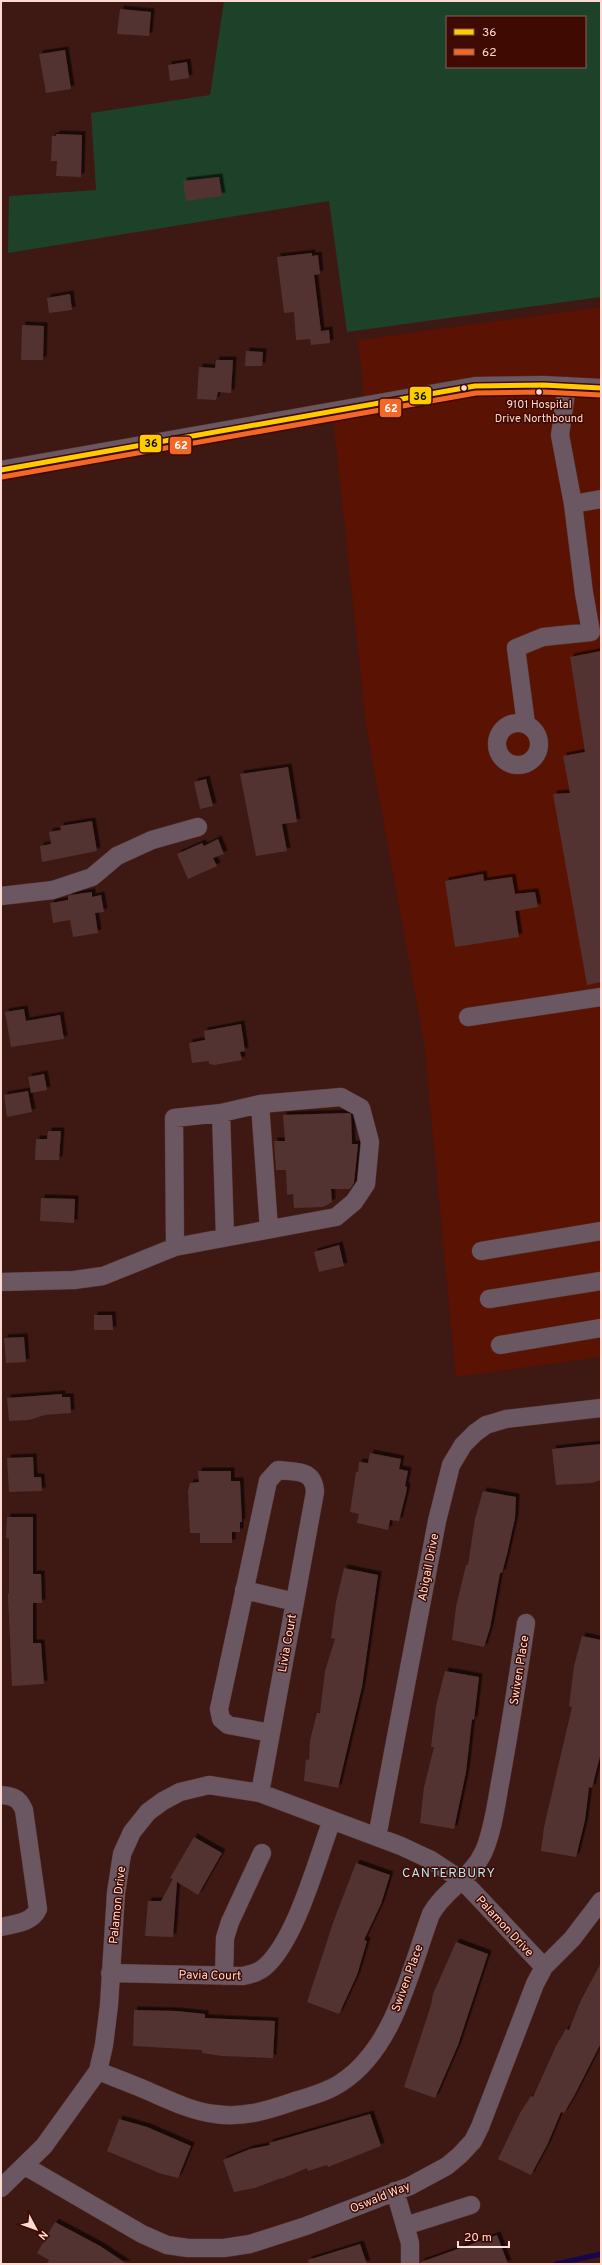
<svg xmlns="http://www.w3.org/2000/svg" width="602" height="2265" viewBox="0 0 602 2265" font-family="Overpass,sans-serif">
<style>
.built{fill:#5a1202}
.green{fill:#1e4229;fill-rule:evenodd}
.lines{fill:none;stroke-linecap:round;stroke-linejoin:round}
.stream{stroke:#15074e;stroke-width:5}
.building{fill:#523331;filter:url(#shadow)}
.minor-casing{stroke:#553630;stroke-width:19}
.minor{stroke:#6b5761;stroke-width:18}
.bus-1-casing{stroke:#3e0a01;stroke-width:8}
.bus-2-casing{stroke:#3e0a01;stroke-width:8}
.bus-1{stroke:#fc0;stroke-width:5}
.bus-2{stroke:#f36827;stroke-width:5}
.bus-dot{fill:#fedbd2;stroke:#3e0a01;stroke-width:1.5}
.labels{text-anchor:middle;stroke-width:3;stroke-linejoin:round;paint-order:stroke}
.bus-label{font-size:11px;fill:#fedbd2;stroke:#3e0a01}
.street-label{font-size:12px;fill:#fedbd2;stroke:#3e0a01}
.neighbourhood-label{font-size:13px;letter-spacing:1px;fill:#b2eaf8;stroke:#3e0a01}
.line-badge{stroke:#3e0a01;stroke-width:1.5}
.badge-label{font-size:11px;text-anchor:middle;font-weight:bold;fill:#fff}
.pale-badge-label{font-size:11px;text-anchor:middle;font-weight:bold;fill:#111}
</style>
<defs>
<filter id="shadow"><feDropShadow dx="3.5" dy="-3.5" stdDeviation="0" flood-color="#0009"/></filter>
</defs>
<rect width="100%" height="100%" fill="#3e1812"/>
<path class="built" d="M601,307V1357L456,1377L424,1042L367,732L332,409H365L358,340Z"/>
<path class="green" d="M224,1H601V297L347,332L329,201L8,253L9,196L96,190L91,113L210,95ZM447,17H585V67H447Z"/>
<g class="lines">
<path class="stream" d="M556,2264L601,2254"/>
</g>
<path class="building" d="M120,9L151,12L149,36L117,34Z
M65,50L71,89L46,93L39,54Z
M187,62L189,78L170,81L168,65Z
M56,134L82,135L81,177L56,176L57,161H51L52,136H56Z
M219,177L222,196L186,201L183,181Z
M312,253V256L318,255L320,274L314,275L321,331L329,330L330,343L311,345L310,339L296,340L294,312L284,313L277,257Z
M70,294L72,310L49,313L47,298Z
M22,325L44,326L43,360H21Z
M246,351L263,352L262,366H245Z
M216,360H233L231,393L218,392L216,400L197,399L199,367L215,368Z
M601,651V982L587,985L553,794L570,793L563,756L585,752L570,657Z
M288,767L297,822L282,824L287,851L256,856L240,774Z
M206,779L213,806L200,809L194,782Z
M92,821L97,851L42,862L40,846L51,844L49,832L61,830L60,826Z
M218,839L224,854L213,858L217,866L188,879L177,854L202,843L204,846Z
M483,874L484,881L512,877L515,894L535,892L538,907L515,911L519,937L455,947L445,881Z
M92,892V897L101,895L104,912L95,913L98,933L73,937L70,920L53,923L50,903L68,900V896L70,895Z
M24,1009L26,1021L60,1015L64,1039L11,1047L5,1012Z
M241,1024L245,1051L240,1052L242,1060L214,1065L209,1064V1061L192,1063L189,1043L205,1040L204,1031Z
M44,1074L47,1090L31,1093L28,1077Z
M28,1091L32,1112L7,1117L4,1095Z
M349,1113L351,1114L352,1144H358L354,1183L350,1189H331L332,1202L323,1207L294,1208L293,1194L287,1195L286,1170H276L274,1141H285L283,1115Z
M48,1131H61L59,1160H35L36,1139H47Z
M41,1198L75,1199L74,1223L40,1221Z
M339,1245L344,1266L319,1272L314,1252Z
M94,1315H112L113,1330H94Z
M24,1337L26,1362L6,1363L4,1338Z
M62,1394V1397H70L71,1413L45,1415L29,1420L9,1421L7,1398Z
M601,1444V1480L592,1483L556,1485L552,1449Z
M370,1453L401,1459L399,1469L408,1471L405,1486L407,1487L406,1493L399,1521L390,1520L388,1530L357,1523L359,1514L350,1512L356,1472H358L359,1462L368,1463Z
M33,1457L34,1477H41L42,1491L9,1492L7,1458Z
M198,1471H231V1481H240L242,1522H240V1532H232V1543H200V1533H190L188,1491L190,1483L199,1482Z
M483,1491L516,1497L515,1518L507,1554L502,1573H500L490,1628L484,1647L452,1640L456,1607L466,1565H468L475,1519Z
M7,1517H33V1574H41L42,1603H33V1643H41L44,1684L12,1686L8,1594H9V1538H6Z
M344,1568L378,1575L362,1687L338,1788L304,1781L306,1759L309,1760L310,1740L317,1713H320L325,1671L335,1639L331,1638L336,1602Z
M582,1636L601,1640V1752L592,1788L589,1787L585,1820L576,1857L541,1851L544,1827L572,1707L569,1706L574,1666Z
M445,1671L479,1677L474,1720L472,1719L466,1772L454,1829L420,1823L424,1787L434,1747H431L436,1706Z
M194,1837L222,1853L198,1895L177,1882L173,1937L145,1936L148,1901H161L173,1879L170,1878Z
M356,1863L390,1875L381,1904L364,1940L367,1941L357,1975L339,2014L307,2002L334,1920Z
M456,1942L488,1954L458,2045L435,2098L404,2087L431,2005L433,1994Z
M601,1963V2043L574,2096L564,2113L561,2112L548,2143L531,2175L498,2159L520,2113L531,2096L533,2097L556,2046L566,2029L569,2030L581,2000Z
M134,2010L176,2011L205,2014V2018L275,2021L273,2058L222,2056L202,2053V2050L133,2046Z
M370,2114L381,2146L328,2167L327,2165L308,2171L307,2168L281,2179V2178L255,2188L234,2192L223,2160L250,2149L270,2145L269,2143Z
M119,2119L147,2127L191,2146L178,2178L159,2173L107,2151Z
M55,2222L100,2246L127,2264H47L49,2260L37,2253Z
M497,2235L508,2264H421V2262Z
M360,2244L367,2264H309L308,2260Z"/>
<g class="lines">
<g class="minor-casing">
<path id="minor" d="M1,470L475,386L543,385L601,388
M573,504L601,499
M497 744a21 21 0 1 1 42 0a21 21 0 1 1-42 0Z
M526,724L516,648L543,637L591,632L584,593L573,504L560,435L567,386
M1,896L53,890L92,877L117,856L152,840L198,827
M468,1017L601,997
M260,1104L269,1229
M221,1113L225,1237
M481,1251L601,1231
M1,1282L74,1280L103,1276L175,1247L336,1217L354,1202L366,1184L370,1142L361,1108L341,1097L260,1104L221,1113L174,1118L175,1247
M489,1299L601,1281
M500,1345L601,1328
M244,1590L295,1602
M260,1793L315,1492C314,1469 296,1472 278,1470L268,1481L219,1709L221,1719L228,1725L271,1733
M1,1795C13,1796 19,1798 24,1810L38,1909C32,1923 14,1924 1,1927
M377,1837L437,1521L451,1465L463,1445L475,1433L486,1425L506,1419L601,1408
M110,1973L243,1976C252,1974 260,1972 267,1965C297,1936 317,1860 332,1820
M224,1976L225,1938L230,1922L262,1853
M98,2071C113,2077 127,2082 141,2088C165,2098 189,2111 215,2114C242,2118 266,2111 292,2102C308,2097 328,2092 342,2082C395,2047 410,1970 431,1914C445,1889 472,1878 484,1851C493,1830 496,1805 500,1783C510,1730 518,1676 526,1623
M25,2166L142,2234L167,2245L188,2248H224L250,2244L306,2226L410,2186L447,2166L460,2155L473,2141L480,2127L535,1984L544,1967L572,1939L601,1901
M1,2188L44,2146L98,2071L104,2045L109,2005L116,1893L122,1854L132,1832L148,1812L163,1801L180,1792L209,1785L260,1793L401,1846L431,1860L463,1881L544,1967
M395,2191L410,2243V2264
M405,2226L471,2205"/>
</g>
<use href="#minor" class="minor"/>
<g class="bus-1-casing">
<path id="bus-1" d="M1,470L475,386L543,385L601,388"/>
</g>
<g class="bus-2-casing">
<path id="bus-2" d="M2,477L476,393L543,392L601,395"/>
</g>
<use href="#bus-1" class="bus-1"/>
<use href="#bus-2" class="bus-2"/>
</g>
<g class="bus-dot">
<circle cx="464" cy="388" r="3.5"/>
<circle cx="539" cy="392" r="3.5"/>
</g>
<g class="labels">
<g class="bus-label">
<text x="539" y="408">9101 Hospital<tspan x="539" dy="14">Drive Northbound</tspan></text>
</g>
<g class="street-label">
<text transform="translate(428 1567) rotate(-79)" y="4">Abigail Drive</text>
<text transform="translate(287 1643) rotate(-80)" y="4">Livia Court</text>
<text transform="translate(519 1670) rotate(-81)" y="4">Swiven Place</text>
<text transform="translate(117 1905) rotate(-84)" y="4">Palamon Drive</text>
<text transform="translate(505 1926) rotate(47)" y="4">Palamon Drive</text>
<text transform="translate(210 1975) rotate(1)" y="4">Pavia Court</text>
<text transform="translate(407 1978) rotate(-70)" y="4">Swiven Place</text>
<text transform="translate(380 2197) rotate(-22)" y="4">Oswald Way</text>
</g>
<g class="neighbourhood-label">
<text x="449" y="1877">CANTERBURY</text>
</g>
</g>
<g class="line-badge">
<rect x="409" y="386" width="23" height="19" rx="4" fill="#fc0"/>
<rect x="379" y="398" width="23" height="20" rx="4" fill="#f36827"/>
<rect x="139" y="434" width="23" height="19" rx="4" fill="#fc0"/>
<rect x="169" y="436" width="23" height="19" rx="4" fill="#f36827"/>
</g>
<g class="badge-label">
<text x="391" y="412">62</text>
<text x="181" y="449">62</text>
</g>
<g class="pale-badge-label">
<text x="420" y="400">36</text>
<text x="151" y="447">36</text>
</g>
<rect width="602" height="2265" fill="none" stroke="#fedbd2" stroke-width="4"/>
<rect x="446" y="16" width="140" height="52" fill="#3e0a01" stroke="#8b5e55"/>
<rect x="454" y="29" width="20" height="6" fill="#ffcc00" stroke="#8b5e55"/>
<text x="482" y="36" font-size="12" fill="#fedbd2">36</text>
<rect x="454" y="49" width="20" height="6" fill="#f36827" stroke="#8b5e55"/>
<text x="482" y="56" font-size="12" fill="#fedbd2">62</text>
<g transform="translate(36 2229) rotate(131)" stroke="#3e0a01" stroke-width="3" paint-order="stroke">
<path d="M0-3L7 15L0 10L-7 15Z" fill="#fedbd2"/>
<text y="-6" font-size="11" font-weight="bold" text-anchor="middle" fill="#fedbd2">N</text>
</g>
<path d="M458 2241v6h51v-6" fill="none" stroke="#fedbd2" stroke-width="2"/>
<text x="464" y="2241" font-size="12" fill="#fedbd2" stroke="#3e0a01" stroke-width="3" paint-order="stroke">20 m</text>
</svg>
